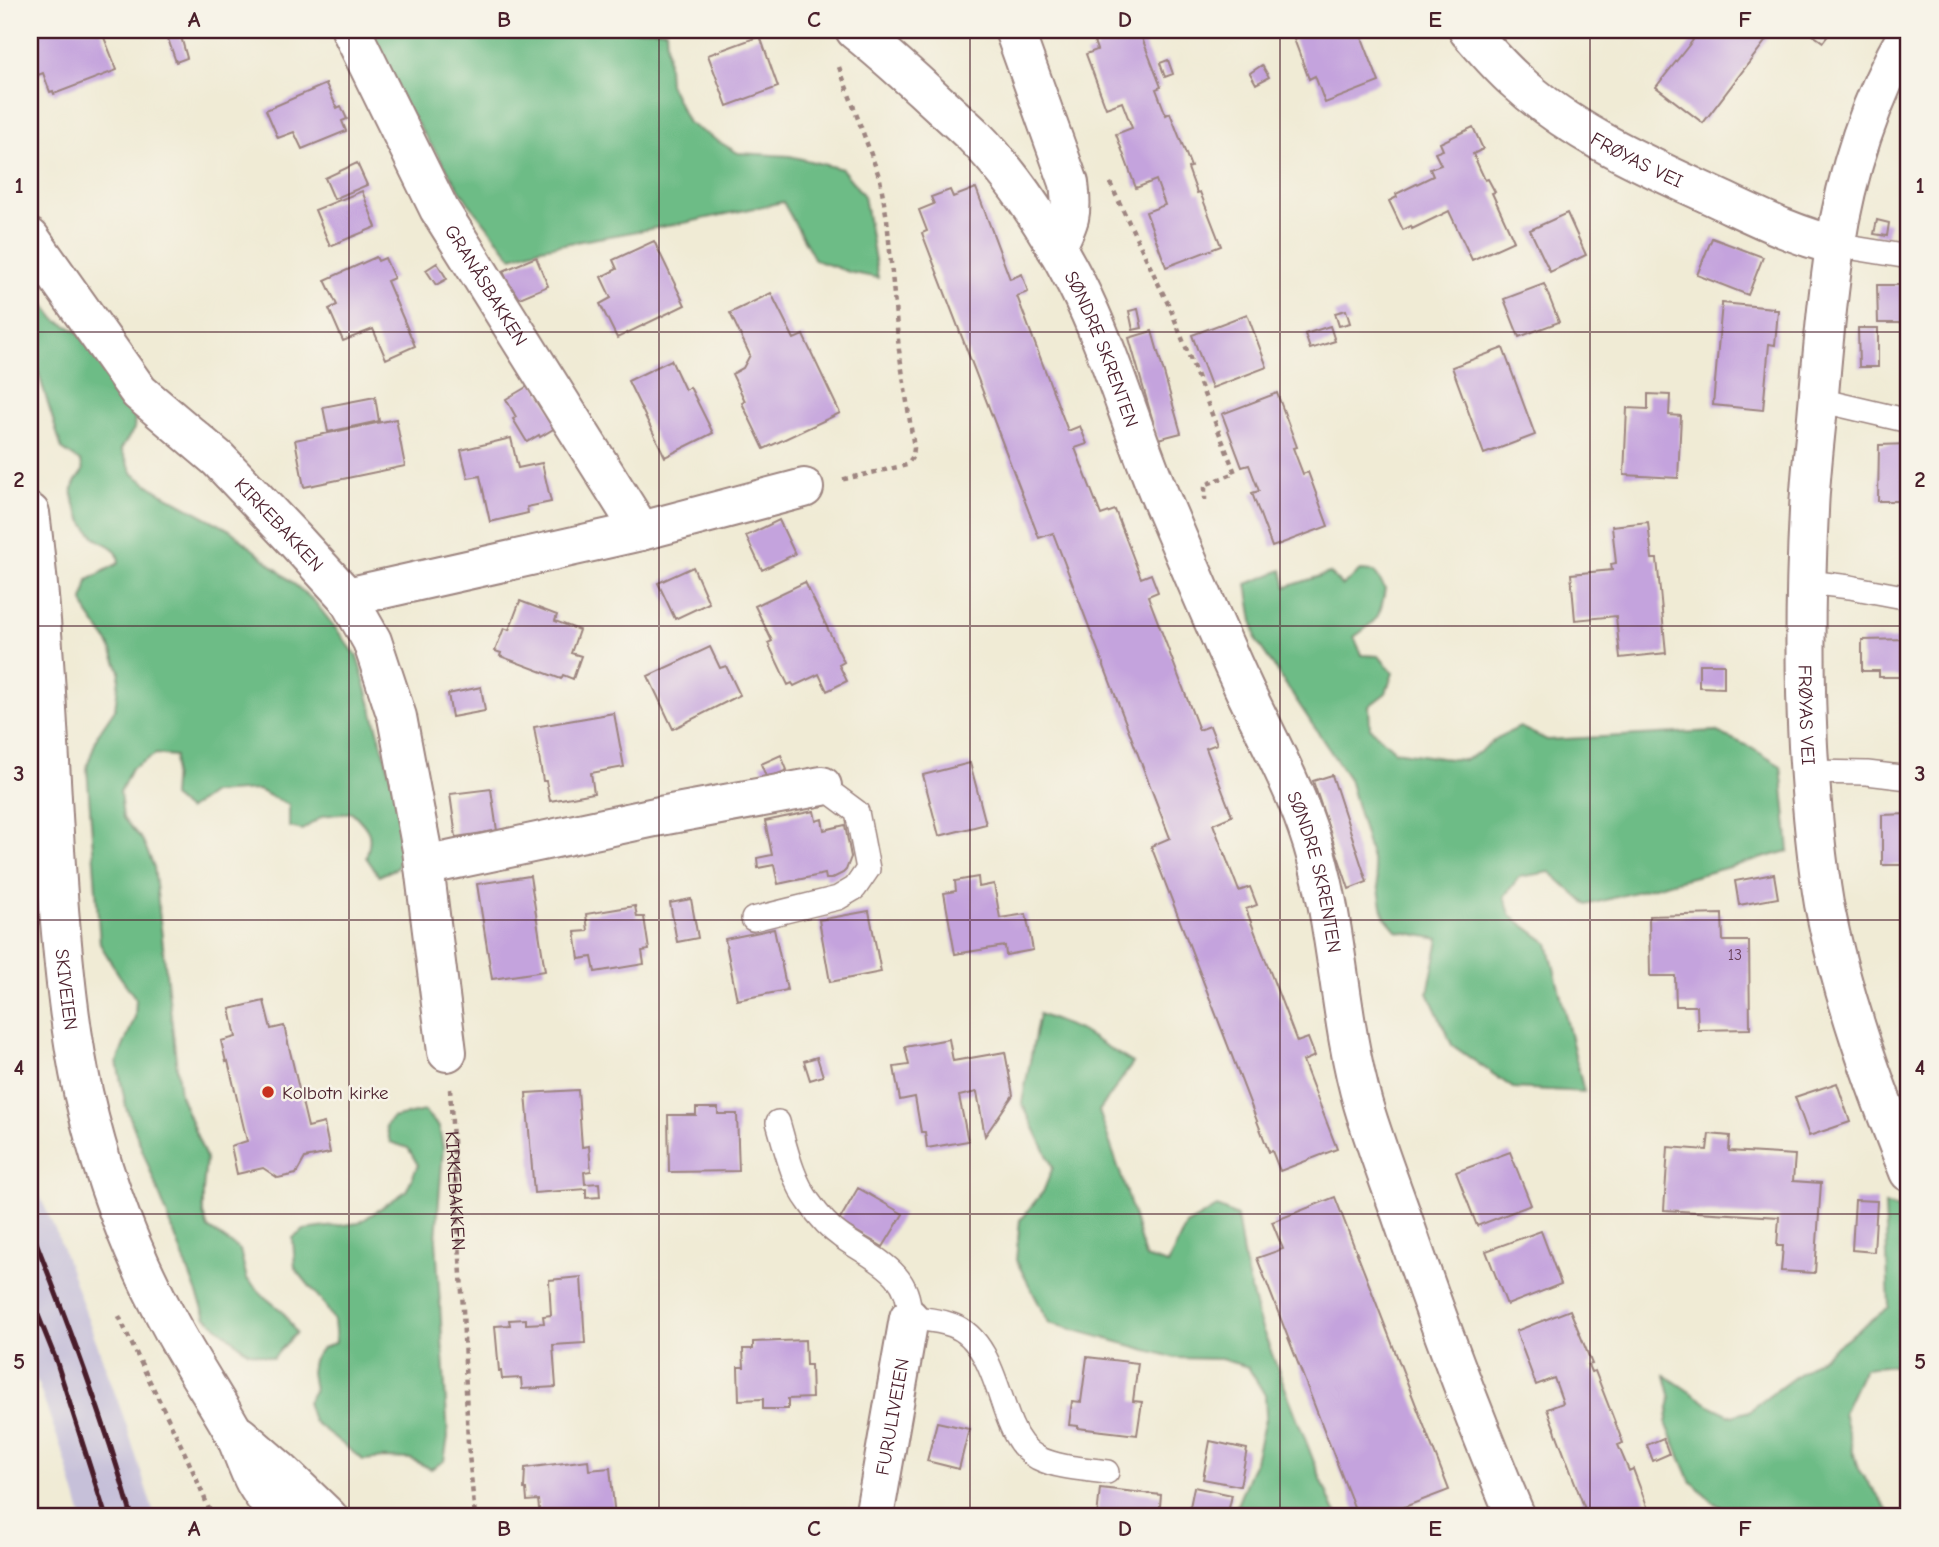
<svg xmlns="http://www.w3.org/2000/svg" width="1939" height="1547" viewBox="0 0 1939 1547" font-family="'Comic Neue',sans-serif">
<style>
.industrial{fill:#c6c0d9}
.forest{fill:#6dbc86;stroke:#5c6e58;stroke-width:2}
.building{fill:#c4a3dd}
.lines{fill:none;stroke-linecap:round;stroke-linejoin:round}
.service-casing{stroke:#9d8580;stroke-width:26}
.minor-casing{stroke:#9d8580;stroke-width:42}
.primary-casing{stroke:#9d8580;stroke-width:42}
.path{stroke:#9d8580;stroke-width:4.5;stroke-dasharray:5 5;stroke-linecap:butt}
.service{stroke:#fff;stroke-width:23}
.minor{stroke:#fff;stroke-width:38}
.primary{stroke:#fff;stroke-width:38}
.rail{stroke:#4a1f2b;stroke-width:5}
.grid{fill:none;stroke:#4a1f2b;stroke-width:2;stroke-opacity:0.55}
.poi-dot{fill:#c8321e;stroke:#f7f3e8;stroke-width:2.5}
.labels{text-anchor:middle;stroke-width:5;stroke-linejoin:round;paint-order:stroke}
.number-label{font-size:16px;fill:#684058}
.street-label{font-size:19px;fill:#4a1f2b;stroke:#f7f3e8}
.poi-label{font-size:19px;fill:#4a1f2b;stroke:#f7f3e8;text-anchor:start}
.neatline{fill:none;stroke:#4a1f2b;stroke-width:2.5}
.grid-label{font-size:23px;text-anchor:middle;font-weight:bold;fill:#4a1f2b}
</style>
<rect width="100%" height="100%" fill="#f7f3e8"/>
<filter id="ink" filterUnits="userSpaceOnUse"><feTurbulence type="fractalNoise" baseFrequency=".0143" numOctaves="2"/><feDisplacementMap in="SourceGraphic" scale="14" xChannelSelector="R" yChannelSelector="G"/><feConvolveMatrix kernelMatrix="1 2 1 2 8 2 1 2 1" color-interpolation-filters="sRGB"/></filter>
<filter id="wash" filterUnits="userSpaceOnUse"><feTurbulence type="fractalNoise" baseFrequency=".00686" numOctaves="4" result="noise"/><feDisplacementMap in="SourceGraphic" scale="28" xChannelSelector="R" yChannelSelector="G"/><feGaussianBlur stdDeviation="1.57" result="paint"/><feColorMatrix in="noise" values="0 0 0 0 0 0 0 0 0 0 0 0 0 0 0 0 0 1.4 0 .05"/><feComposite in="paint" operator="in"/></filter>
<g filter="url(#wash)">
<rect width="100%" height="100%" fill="#f0ebd5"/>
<path class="industrial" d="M30,1174L58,1236L125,1421L155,1517H82L64,1456L30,1362Z"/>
<path class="forest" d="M371,30H666L669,84L688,123L738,153L790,156L842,169L864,196L878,278L849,272L815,260L783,202L684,223L541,248L512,257L468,202L405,105Z
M30,291H34L56,320L77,331L124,392L135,417L134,429L121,449L133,474L159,492L230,530L314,601L357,656L399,805L405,842L397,868L379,876L366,857C374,834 369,829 352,812L323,816L302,830L289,827V805L258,790L212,793L188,810L172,797L175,756L156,754L131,769L120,792L123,818L143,841L154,867L180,1095L206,1158L203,1191V1214L208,1228L240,1250L247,1279L266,1298L283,1312L296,1333L273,1358L247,1351L206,1317L126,1107L117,1062L135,1017L136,999L119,975L100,944L87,767L98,734L115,709L120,671L108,642L88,614L83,601L88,580L119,563C118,543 104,547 94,536C84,526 68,499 74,485C75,481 80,475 83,471L81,462L62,449L30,345Z
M1282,570L1286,587L1330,573L1342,586L1360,571L1374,572L1385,588C1381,617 1378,620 1354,637L1362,655L1379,656L1393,673L1386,693L1369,706L1370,728L1395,751L1441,758L1465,760L1480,752L1497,738L1520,727L1547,740L1715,731L1748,746L1781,766L1789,851L1587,905L1550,872L1519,877L1504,897L1511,916L1548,943L1584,1092L1513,1088L1452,1045L1428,993L1439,939L1397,931L1384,916L1376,874L1349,779L1256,640L1247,584Z
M1039,1014L1081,1031L1133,1063L1099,1111L1128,1196L1145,1257L1168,1264L1186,1225L1217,1207L1237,1216L1244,1261L1258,1318L1316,1467L1334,1510L1339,1517H1232L1255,1461L1266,1415L1265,1395L1248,1367L1221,1359L1176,1358L1049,1323L1016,1260L1020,1220L1043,1192L1053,1167L1022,1103Z
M424,1111L439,1127L443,1148L436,1239L448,1437L444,1461L431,1469L411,1459L385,1458L363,1460L313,1421L307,1402L314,1391L311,1372L313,1360L321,1349L336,1342L334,1321L325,1305L295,1268L293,1238L304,1230L359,1223L406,1191L418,1165L408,1148L390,1142L386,1126L392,1118Z
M1885,1204L1902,1210L1909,1224V1361L1905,1364L1864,1368L1843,1413L1858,1469L1893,1517H1738L1713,1502L1690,1480L1666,1423L1671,1399L1665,1375L1709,1405L1732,1416L1749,1411L1889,1307Z"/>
<g id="blocks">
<path class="building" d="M30,30H101L117,70L54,94L53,91L50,92L43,73L33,77L30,69Z
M165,30H186L180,33L187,58L176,62Z
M1090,30H1134L1136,35L1140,33L1161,87L1156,89L1166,115L1170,113L1191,167L1188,168L1197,193L1200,192L1221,246L1166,267L1146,212L1165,205L1156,180L1136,188L1116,134L1132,128L1122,102L1106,108L1086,54L1097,50Z
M1319,30H1359L1379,82L1325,103L1315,76L1309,79L1294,39Z
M1685,30H1763L1770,35L1703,123L1656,87L1693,40L1683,32Z
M1806,30H1832L1823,42Z
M760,36L778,87L727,106L708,55Z
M1168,60L1173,74L1165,77L1160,63Z
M1262,65L1269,77L1256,84L1250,73Z
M326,84L337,108L341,106L347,119L342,121L346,131L302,149L294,132L278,138L266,110Z
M1473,127L1483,149L1473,154L1485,180L1488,179L1495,192L1492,193L1514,241L1472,260L1449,211L1412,229L1411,226L1403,230L1389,201L1397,197L1396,194L1433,176L1430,169L1441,165L1435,153L1443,150L1440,143Z
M357,163L367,185L334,199L325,178Z
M976,188L1010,279L1022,274L1028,292L1017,296L1068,431L1080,426L1087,444L1075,448L1101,515L1115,510L1141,578L1151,574L1158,592L1148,596L1199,730L1210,726L1217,744L1206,748L1232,816L1213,824L1239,891L1250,887L1257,905L1246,909L1297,1042L1308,1038L1315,1056L1303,1061L1337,1149L1280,1171L1272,1151L1269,1152L1151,846L1170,838L1053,533L1039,538L922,233L927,231L919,210L934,204L931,197L950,190L953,197Z
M362,191L376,227L330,246L315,210Z
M1567,213L1586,255L1550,272L1530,230Z
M1877,220L1889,223L1887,236L1874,234Z
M1712,238L1763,257L1748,295L1697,275Z
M654,241L685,305L617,338L600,304L611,298L601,277L617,269L613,260Z
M376,257L378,261L385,258L394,278L387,281L415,346L386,359L373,329L343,341L329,309L337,305L325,280Z
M536,257L548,286L515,300L503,271Z
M437,263L447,279L436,285L426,270Z
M1544,284L1559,322L1519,337L1504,299Z
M1877,285H1909V323H1878Z
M771,293L794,339L803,335L840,413L764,449L742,403L745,401L732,374L743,368L750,355L730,313Z
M1722,303L1773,308V310H1778L1775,345L1769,344L1763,410L1713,405Z
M1138,309L1142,328L1133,330L1129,311Z
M1346,310L1350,323L1339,326L1335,313Z
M1247,314L1267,367L1212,388L1192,335Z
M1330,326L1335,341L1310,349L1305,334Z
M1858,328H1878V367H1859Z
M1152,331L1181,433L1158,439L1129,338Z
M1503,348L1535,435L1484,454L1452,367Z
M671,360L685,390L690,387L713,433L665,457L628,381Z
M535,382L560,425L540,437L539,435L527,442L513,419L516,417L506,399Z
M1277,393L1297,447L1293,448L1303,474L1308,472L1328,526L1272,547L1252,493L1259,491L1249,465L1242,467L1222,414Z
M1648,394L1670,395L1669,415L1681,416L1678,478L1624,475L1627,408L1648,409Z
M375,397L379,421L328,432L323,407Z
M396,419L405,466L304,487L295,440Z
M511,438L518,468L542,463L551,502L527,507L528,513L490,522L480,476L468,478L461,450Z
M1909,444V501H1878L1879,445Z
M779,520L795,554L762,570L746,536Z
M1648,522L1652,559H1657L1666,653L1620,658L1616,616L1575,620L1571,574L1612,570L1611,564L1616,563L1612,526Z
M693,567L709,603L675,619L658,583Z
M805,582L844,662L839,665L847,681L827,691L819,674L794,686L792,683L788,685L768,643L772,641L755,606Z
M520,601L557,615L555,621L579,630L571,653L581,656L573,679L563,675L561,679L500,656L501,653L495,651L504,628L509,630Z
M1909,639V677H1879V671H1862V640Z
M710,647L720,668L726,666L740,695L673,729L648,676Z
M1699,664H1724V688L1699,687Z
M481,687L485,711L452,717L448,694Z
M614,713L624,767L591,773L594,793L550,801L546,781H543L534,727Z
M781,755L787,770L767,779L761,764Z
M970,763L986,824L939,836L923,775Z
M1332,775L1367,882L1349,889L1313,781Z
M491,789L497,831L456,837L450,794Z
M814,811L816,821L822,819L824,830L845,825L851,857L846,870L843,873L831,879H826L825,874L778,884L774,865L758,868L757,858L772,855L765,821Z
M1909,814V865H1882V815Z
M1774,874L1778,898L1739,905L1735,881Z
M530,876L545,971L492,979L477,884Z
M978,877L979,887L994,884L1000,918L1026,914L1033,950L1006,955L1005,946L955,954L944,893L956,891L955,881Z
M691,899L698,938L677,942L670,903Z
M635,906L637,917H644L649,950L642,951L644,964L595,972L592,957L579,959L575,932L588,931L586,914Z
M869,911L881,972L830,982L819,920Z
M1722,914L1723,941H1749L1750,1029L1698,1030L1697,1006H1676L1675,976H1650L1649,916Z
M774,929L787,990L737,1000L725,939Z
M264,1001L271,1029L284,1026L308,1127L324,1123L330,1153L305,1158L296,1174L278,1178L263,1168L237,1174L231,1146L247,1141L228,1061L226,1062L221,1041L236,1037L230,1009Z
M949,1039L953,1061L1005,1052L1013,1095L985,1136L977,1092L959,1096L968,1141L927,1148L925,1132H921L915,1097L900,1100L894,1067L909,1065L905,1047Z
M817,1057L823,1076L810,1080L804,1061Z
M1837,1083L1850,1122L1809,1136L1795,1097Z
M578,1090L582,1147L589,1146L591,1171L584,1172L585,1184L599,1183L600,1197L586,1198V1189L534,1193L526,1093Z
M696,1108H718V1114H737L739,1171L669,1172L668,1115H696Z
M1709,1134L1730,1136L1729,1151L1795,1155L1793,1181L1821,1183L1815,1273L1781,1271L1783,1246H1777L1779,1217L1664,1210L1668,1147L1707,1150Z
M1510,1152L1531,1205L1477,1226L1456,1172Z
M858,1188L903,1214L883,1247L839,1221Z
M1335,1197L1449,1490L1378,1517H1358L1257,1258L1283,1249L1272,1222Z
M1855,1200L1877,1201L1874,1252L1852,1250Z
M1541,1231L1561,1284L1507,1305L1486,1251Z
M581,1277L585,1343L553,1345L556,1387L522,1389L521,1378L502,1379L501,1371H499L495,1326L510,1325L509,1320L526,1319V1324L544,1323L543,1316L551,1315L549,1280Z
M1570,1310L1592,1364L1588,1365L1591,1372L1595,1371L1623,1443L1618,1445L1629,1471L1633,1469L1651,1517H1588L1547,1409L1563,1403L1554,1378L1536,1385L1516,1331Z
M805,1340L806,1365H811L812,1398L788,1399V1409H763V1399L739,1400L738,1367H744L743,1349H753V1342Z
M1087,1357L1138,1363L1133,1401L1142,1402L1137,1435L1078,1428V1426L1069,1425L1072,1401L1081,1402Z
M937,1422L969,1429L959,1469L927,1461Z
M1663,1438L1669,1454L1653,1461L1647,1445Z
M1210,1441L1247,1449L1240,1486L1203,1479Z
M588,1460L589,1470L610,1468L615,1517H540L538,1500L527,1501L526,1489H524L525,1468Z
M1194,1487L1232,1495L1227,1517H1188Z
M1100,1488L1161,1495L1159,1517H1097Z"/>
</g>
</g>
<g filter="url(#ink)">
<use href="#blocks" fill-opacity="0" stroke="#9d8580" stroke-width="2"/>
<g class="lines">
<g class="service-casing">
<path id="service" d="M1835,245L1909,257
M1819,400L1909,421
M1807,582L1850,587L1909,598
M1809,772L1867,773L1909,778
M753,919L838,898L855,888L868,869L857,812L822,786
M778,1122C786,1149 792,1179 809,1202C818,1215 829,1228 842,1237C873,1259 913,1272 909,1318C924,1319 938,1320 952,1325C989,1338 997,1393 1011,1425C1016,1438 1025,1451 1038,1458C1058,1468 1085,1469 1107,1472"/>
</g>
<g class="minor-casing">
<g id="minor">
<path id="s2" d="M351,30L439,209L641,531"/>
<path id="s3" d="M855,30C879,49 901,69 924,90C940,105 957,120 973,135C1016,178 1049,231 1077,285C1111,352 1132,431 1162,501C1189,565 1216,629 1245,691C1267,737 1291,781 1307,827C1339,917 1337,1014 1363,1104C1374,1141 1388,1178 1401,1214C1436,1316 1474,1418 1516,1517"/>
<path d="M1014,30L1069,183C1073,214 1070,221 1056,248"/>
<path id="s4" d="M1468,30C1483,47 1498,65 1515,80C1573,134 1646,165 1717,198C1756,216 1793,235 1835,245"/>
<path id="s5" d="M1909,32C1871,96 1846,174 1835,248C1826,304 1822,361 1817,417C1814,448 1810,480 1809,511C1805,589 1804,668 1808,746C1811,799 1815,851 1824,904C1842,997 1874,1084 1909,1172"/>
<path id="s6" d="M30,238L139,392L218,459L294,539L347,597L372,641L397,717L422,850L447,1052"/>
<path d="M347,597L641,531L804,488"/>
<path d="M424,866L655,817L822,786"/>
<path id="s7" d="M874,1517L909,1318"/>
</g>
</g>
<g class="primary-casing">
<g id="primary">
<path id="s8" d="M30,513C47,644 49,777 59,909C64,970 70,1032 83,1092C101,1172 131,1253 170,1324C189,1360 212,1394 232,1429C241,1446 246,1465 255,1482C262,1494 271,1506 279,1517"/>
<path d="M240,1436L278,1469L328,1517"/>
</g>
</g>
<g class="path">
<path d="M839,67L880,179L887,219L899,350L914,448L913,456L907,465L840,480"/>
<path d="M1110,183L1171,310L1235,473L1205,485V500"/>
<path id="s1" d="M450,1089L463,1309L468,1444L475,1517"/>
<path d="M119,1316C149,1384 186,1448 212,1517"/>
</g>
<use href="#service" class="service"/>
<use href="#minor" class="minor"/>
<use href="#primary" class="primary"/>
<path class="rail" d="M30,1227C68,1323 104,1418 132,1517
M30,1295L56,1360L106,1517"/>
</g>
</g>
<path class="grid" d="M349,30V1517M659,30V1517M970,30V1517M1280,30V1517M1590,30V1517M30,332H1909M30,626H1909M30,920H1909M30,1214H1909"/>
<circle class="poi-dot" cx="268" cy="1092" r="7"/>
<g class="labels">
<g class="number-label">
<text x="1735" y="960">13</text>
</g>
<g class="street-label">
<text dy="7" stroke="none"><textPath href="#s4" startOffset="215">FRØYAS VEI</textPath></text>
<text dy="7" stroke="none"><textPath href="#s2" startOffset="289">GRANÅSBAKKEN</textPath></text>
<text dy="7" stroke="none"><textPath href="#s3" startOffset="410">SØNDRE SKRENTEN</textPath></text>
<text dy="7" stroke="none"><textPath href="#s6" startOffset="382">KIRKEBAKKEN</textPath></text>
<text dy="7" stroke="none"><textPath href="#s5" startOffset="698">FRØYAS VEI</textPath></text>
<text dy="7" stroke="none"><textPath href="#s3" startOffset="976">SØNDRE SKRENTEN</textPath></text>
<text dy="7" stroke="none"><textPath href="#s8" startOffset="478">SKIVEIEN</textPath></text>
<text dy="7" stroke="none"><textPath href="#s1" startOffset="102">KIRKEBAKKEN</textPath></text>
<text dy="7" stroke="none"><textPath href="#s7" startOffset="102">FURULIVEIEN</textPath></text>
</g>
<g class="poi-label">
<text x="282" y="1099">Kolbotn kirke</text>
</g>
</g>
<rect width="1939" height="1547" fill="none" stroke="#f7f3e8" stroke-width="77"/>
<rect x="38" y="38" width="1862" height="1470" class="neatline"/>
<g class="grid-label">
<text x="194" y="27">A</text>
<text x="504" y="27">B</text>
<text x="814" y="27">C</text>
<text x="1125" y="27">D</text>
<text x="1435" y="27">E</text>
<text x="1745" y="27">F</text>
<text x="19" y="193">1</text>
<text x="1920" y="193">1</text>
<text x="19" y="487">2</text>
<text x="1920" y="487">2</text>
<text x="19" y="781">3</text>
<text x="1920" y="781">3</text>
<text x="19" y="1075">4</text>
<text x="1920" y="1075">4</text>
<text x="19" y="1369">5</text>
<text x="1920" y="1369">5</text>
<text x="194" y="1536">A</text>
<text x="504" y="1536">B</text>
<text x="814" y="1536">C</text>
<text x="1125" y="1536">D</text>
<text x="1435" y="1536">E</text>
<text x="1745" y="1536">F</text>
</g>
</svg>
